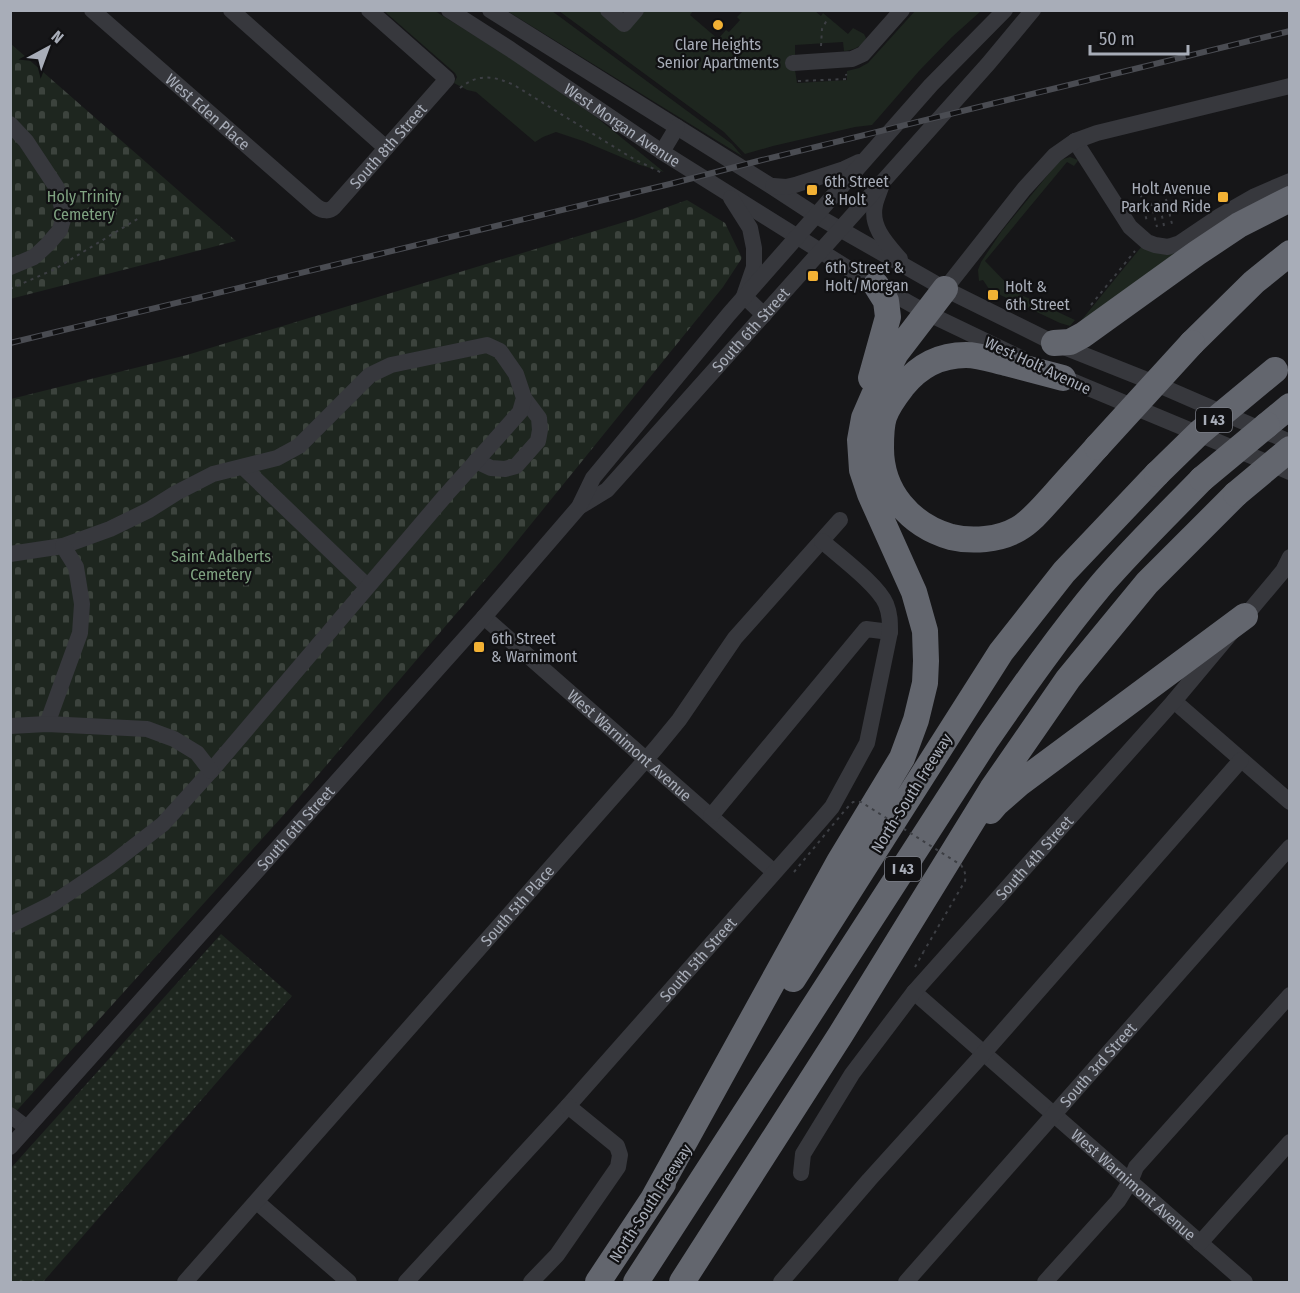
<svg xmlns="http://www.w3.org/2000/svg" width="1300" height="1293" viewBox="0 0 1300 1293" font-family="'Fira Sans Condensed',sans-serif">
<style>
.grass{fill:#1e261f}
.cemetery{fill:url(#cemetery-stones)}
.garden{fill:url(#garden-dots)}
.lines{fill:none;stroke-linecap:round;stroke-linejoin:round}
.path{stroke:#3d3f44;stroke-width:2;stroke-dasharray:3 4.5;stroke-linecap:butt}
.minor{stroke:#37383d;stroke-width:16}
.highway{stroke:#63666e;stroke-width:26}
.rail-casing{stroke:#4a4c52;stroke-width:6}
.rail{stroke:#111113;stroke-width:4;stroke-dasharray:11;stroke-linecap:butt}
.path-bridge{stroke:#3d3f44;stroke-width:2;stroke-dasharray:3 4.5;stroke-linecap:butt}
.highway-bridge{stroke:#63666e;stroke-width:26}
.poi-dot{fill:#f2b134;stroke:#111113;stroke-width:2}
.labels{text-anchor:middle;stroke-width:4.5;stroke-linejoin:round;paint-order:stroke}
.shield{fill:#111113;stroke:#7b7e86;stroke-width:1.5}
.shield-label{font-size:15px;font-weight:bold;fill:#a8adb8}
.poi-label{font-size:16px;fill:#a8adb8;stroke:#111113;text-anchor:start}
.street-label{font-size:16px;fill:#a8adb8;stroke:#111113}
.park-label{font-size:16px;fill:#7fa381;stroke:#111113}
</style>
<defs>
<pattern id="cemetery-stones" width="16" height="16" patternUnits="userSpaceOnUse" patternTransform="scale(1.5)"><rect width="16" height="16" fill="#1e261f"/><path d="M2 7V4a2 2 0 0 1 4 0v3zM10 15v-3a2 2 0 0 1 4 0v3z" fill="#3c433d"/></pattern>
<pattern id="garden-dots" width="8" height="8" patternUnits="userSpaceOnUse" patternTransform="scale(1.5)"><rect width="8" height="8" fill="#1e261f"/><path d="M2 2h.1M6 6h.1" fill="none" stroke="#3c433d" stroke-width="1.8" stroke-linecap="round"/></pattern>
</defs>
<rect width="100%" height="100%" fill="#161618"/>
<path class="grass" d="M384,11H435L506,55L596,117L664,172L640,165L583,141L556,132L543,137L535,142L476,92L467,90L454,83L457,77L455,73Z
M507,11H552L717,133L732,144L742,156Z
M559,11H600L624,31L642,11H693L690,15L718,39L726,30L729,32L740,20L737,17L743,11H815L821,16L823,13L848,34L853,28L864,34L866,38C863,46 852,51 844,51L843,42L795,45V55H790V69L795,70L797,83L847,80V71L859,68L868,63L915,11H981L952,37L919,71L872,125L855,127L773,146L745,154L724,132Z
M1070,157L1078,160L1077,162L1074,166L1067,162L985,261L1015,292L1075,320L1070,326L1060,323L994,292L989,289L983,280L979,281L978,270L981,262L1001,232L1060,160Z
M1142,246L1182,249L1075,328Z"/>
<path class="cemetery" d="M11,44L236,241L10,299Z
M687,200L725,223L742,258L723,287L502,560L289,809L11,1117V399L187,355L631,220Z"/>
<path class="garden" d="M221,934L292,996L43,1282H11V1168Z"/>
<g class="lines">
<path class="path" d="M821,46L822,29L828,18
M798,81L847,79L846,74
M460,88C478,73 494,76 514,85L632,158L662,173
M1139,187L1147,222
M1166,199L1172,224
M1159,201L1164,226
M1151,203L1157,227
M10,289L55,269L139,218
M1091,305L1135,251
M915,967L924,951"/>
<g class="minor">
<path id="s1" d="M92,10L317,207C323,211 329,212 334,207L447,79L369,10"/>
<path d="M231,10L386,148"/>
<path id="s2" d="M449,10L510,49L662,152L857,274L927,313L1021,358"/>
<path d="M490,10L771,186L817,216L945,289L1054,343L1147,380L1290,442"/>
<path d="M608,10L624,24L636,10"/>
<path d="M793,63L852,59L863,54L902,10"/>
<path d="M10,124L26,141L57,188L64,216L60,230L48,244L34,257L10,267"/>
<path d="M1075,141L1130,227L1147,242L1155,245L1168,247L1180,243L1220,216L1255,196L1290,181"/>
<path d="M662,152L677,127"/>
<path d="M773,186L786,187L795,185L844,169L859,162"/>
<path d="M881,187C879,193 876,199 875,205C870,227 887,244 900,259"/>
<path d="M731,198L750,228L754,248V267L744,296L764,315"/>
<path d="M945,289L1024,189L1055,155L1075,141L1097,133L1290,86"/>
<path d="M1055,374L1290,472"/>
<path d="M476,461L491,468L505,469L516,466L538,441L540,430L539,418L524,398"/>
<path d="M243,467L367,586"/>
<path id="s3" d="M579,507L607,490L988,64L1033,10"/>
<path d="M10,554L63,546L110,529L149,510L176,493L213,474L277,458L299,446L370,375L391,365L487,345L500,351L516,374L524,398L520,412L445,496L211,771L163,824L110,865L52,904L10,925"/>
<path id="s4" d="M484,617L774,872"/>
<path d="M1174,701L1290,802"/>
<path d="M47,724L80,633L82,604L76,567L63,546"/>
<path d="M10,726L47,724L147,729L174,739L197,753L211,771"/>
<path d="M711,816L866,629L890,632"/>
<path id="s5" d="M914,992L1245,1282"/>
<path d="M10,1115L27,1128"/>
<path id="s6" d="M10,1147L484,617L579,507L593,478L729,314L931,85L1005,10"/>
<path id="s7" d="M801,1173L803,1154L852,1074L914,992L1174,701L1283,571L1290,557"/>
<path d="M257,1202L349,1282"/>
<path d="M1200,1243L1290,1142"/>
<path id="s8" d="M185,1282L656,748L679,720L735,638L840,520"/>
<path id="s9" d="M406,1282L568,1106L820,821L832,807L867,743L890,632C890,622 890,614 886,604C878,585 839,556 822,541"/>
<path d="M531,1282L557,1255L618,1167L620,1155L617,1146L568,1106"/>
<path d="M781,1282L869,1180L983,1054L1241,760"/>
<path id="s10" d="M906,1282L1290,847"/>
<path d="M1045,1282L1118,1201L1130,1182L1136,1167L1290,995"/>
</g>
<path class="highway" d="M1054,343L1070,342L1083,335L1197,253L1239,225L1290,199
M1192,343L1254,282L1290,253
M871,378L888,317L886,301L876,285
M1063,378C1044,373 1025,368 1006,363C993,360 979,355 966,355C940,355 919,366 903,386C896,395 888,405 884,417C881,426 881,438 881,448C881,492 910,525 951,537C972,542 999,540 1018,529C1032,521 1043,507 1054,495C1068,479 1083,463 1097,447
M1267,425L1290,406
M990,811L996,804L1020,783L1245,616
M793,979L1001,652L1064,572L1157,474
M653,1199L839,862L902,758L916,720L925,683L926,661L925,631L914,592L870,494L862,470L860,440L864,418L874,395L896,353L945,289
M598,1282L663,1184
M636,1282L987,739C1023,687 1060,634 1101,585C1133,548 1168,514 1202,479
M682,1282L841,1034L992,789L1068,679L1147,583L1236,494"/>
<g class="rail-casing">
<path id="rail" d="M10,343L670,184L762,160L1290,31"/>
</g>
<use href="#rail" class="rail"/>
<path class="path-bridge" d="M794,872L846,809L853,802H861L961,865C965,871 966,875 965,881L924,951"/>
<path class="highway-bridge" d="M1097,447L1192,343
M1157,474L1199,433L1275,370
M1202,479L1267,425
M1236,494L1290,449"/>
</g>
<g class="poi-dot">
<circle cx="718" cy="25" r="6"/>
<rect x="806" y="184" width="12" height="12" rx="3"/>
<rect x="1217" y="191" width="12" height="12" rx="3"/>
<rect x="807" y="270" width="12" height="12" rx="3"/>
<rect x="987" y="289" width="12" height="12" rx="3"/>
<rect x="473" y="641" width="12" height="12" rx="3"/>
</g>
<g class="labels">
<g class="shield">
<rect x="1196" y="408" width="36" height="24" rx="4.5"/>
<rect x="885" y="857" width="36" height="24" rx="4.5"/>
</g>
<g class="shield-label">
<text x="1214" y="425">I 43</text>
<text x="903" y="874">I 43</text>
</g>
<g class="poi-label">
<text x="718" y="50" text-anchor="middle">Clare Heights<tspan x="718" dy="18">Senior Apartments</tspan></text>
<text x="824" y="187">6th Street<tspan x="824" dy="18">&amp; Holt</tspan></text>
<text x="1211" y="194" text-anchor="end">Holt Avenue<tspan x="1211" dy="18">Park and Ride</tspan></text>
<text x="825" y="273">6th Street &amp;<tspan x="825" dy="18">Holt/Morgan</tspan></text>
<text x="1005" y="292">Holt &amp;<tspan x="1005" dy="18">6th Street</tspan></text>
<text x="491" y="644">6th Street<tspan x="491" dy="18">&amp; Warnimont</tspan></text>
</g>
<g class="street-label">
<text dy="6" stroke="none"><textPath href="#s1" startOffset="154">West Eden Place</textPath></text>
<text dy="6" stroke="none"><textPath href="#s2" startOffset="208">West Morgan Avenue</textPath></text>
<text dy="6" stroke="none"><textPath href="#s1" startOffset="399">South 8th Street</textPath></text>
<text dy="6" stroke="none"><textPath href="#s3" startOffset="248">South 6th Street</textPath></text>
<text transform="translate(1038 365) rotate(25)" y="6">West Holt Avenue</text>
<text dy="6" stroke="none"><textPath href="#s4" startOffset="194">West Warnimont Avenue</textPath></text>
<text transform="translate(911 793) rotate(-58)" y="6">North-South Freeway</text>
<text dy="6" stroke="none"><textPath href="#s6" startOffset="428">South 6th Street</textPath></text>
<text dy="6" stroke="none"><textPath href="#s7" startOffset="396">South 4th Street</textPath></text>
<text dy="6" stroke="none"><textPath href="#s8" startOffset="502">South 5th Place</textPath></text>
<text dy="6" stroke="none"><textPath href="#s9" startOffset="435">South 5th Street</textPath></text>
<text dy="6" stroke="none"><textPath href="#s10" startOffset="290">South 3rd Street</textPath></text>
<text dy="6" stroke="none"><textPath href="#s5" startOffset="292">West Warnimont Avenue</textPath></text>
<text transform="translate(650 1203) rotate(-57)" y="6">North-South Freeway</text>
</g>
<g class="park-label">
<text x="84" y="202">Holy Trinity<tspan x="84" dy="18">Cemetery</tspan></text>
<text x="221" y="562">Saint Adalberts<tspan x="221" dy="18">Cemetery</tspan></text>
</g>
</g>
<rect width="1300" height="1293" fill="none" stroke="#a8adb8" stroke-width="24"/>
<g transform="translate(48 48) rotate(41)" stroke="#111113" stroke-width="4.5" paint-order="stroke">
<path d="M0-4.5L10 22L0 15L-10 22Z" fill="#a8adb8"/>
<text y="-9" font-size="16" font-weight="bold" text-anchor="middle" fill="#a8adb8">N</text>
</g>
<path d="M1090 45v9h98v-9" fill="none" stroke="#a8adb8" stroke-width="3"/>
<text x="1099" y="45" font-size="18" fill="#a8adb8" stroke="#111113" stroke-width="4.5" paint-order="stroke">50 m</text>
</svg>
